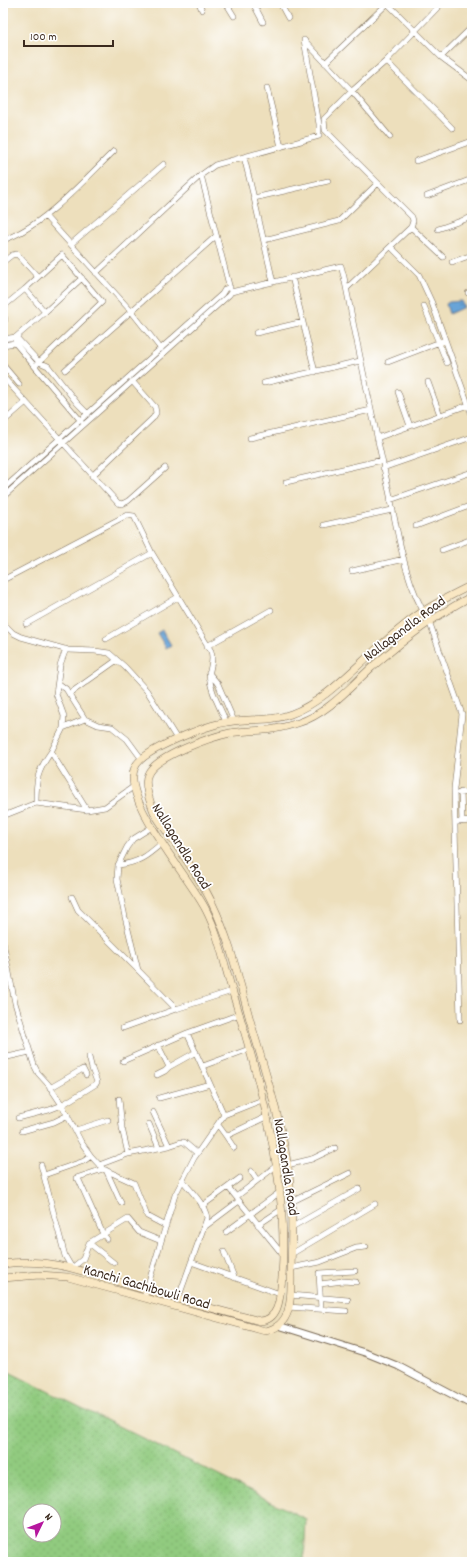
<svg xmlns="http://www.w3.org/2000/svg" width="475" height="1565" viewBox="0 0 475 1565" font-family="Dekko,sans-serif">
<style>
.grass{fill:url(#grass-dots);stroke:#667a4e;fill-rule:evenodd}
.water{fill:url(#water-ripples);stroke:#51677b}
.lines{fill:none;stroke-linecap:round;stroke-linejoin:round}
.minor-casing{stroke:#796955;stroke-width:6}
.tertiary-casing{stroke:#796955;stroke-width:8}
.secondary-casing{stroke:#796955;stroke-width:8}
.minor{stroke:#fff;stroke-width:5}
.tertiary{stroke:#fff;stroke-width:6}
.secondary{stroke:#f9e7c3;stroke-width:7}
.labels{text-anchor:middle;stroke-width:3.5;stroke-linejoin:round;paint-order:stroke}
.street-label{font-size:15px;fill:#3b2a1e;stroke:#fff}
</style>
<defs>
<pattern id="grass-dots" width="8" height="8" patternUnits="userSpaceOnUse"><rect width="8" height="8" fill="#91cb7f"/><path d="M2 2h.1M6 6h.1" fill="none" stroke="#7eae6d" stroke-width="1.8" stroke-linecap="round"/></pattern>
<pattern id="water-ripples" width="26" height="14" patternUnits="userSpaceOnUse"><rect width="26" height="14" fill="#67a4d8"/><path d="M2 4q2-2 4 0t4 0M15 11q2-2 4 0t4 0" fill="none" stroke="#5686af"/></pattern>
</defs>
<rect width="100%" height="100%" fill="#fff"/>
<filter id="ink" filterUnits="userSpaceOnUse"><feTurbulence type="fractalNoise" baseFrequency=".025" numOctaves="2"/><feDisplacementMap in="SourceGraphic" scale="8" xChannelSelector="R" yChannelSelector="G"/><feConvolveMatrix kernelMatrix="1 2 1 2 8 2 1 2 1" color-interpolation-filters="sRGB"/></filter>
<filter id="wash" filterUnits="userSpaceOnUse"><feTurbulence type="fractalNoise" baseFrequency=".012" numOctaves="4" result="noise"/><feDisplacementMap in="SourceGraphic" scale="16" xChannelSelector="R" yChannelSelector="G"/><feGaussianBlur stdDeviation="0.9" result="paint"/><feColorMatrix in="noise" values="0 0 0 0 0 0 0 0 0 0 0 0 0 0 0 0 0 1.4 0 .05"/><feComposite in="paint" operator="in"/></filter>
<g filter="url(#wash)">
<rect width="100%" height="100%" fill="#eddfbc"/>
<path class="grass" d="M3,1369L306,1519L304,1562H3ZM30,1511H54V1535H30Z"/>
<path class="water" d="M461,301L464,307L449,314L446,304L449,302Z
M162,630L171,645L166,648L157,633Z"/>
</g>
<g filter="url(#ink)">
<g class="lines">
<g class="minor-casing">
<path id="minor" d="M199,3L202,10
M226,3L234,16
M253,3L263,22
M280,3L288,18
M387,3L441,57L472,80
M305,41L352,91L390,137
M441,57L472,27
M386,61L452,128
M325,63L388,3
M267,88L281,147
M244,157L254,198
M416,161L472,141
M201,175L230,289
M427,196L472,179
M45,216L131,311L161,349
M411,227L443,257
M438,229L472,217
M3,240C43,227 84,180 114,151
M264,240L339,221L378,183
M71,244L164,164
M391,247L419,275L432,303L472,415
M3,262L12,255L17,254L38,277
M452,262L472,255
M96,273L201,175L215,165L319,136V124L304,40
M292,277L315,372
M273,282L254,198L328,181
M347,288L411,227L413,221L412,217L325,130L324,119L352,91L386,61L442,3
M25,289L62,255L102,302L35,366
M468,293L472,292
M424,306L447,363
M3,307L25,289L45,312L16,337L3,339
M45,312L82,278
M3,315L5,319L3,325
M256,333L303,322
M16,337L15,343L81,421
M16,337L39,362L48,366L77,403L88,414
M3,345L15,343
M388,362L445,340
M3,365L19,384
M65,370L216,236
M3,377L118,503L122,504L128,501L165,468
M428,382L440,415
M264,383L360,361
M398,392L410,426
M3,422L26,402
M250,438L371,410
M377,438L471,404
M383,468L472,437
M92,476L153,418L156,413L155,407L132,381
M286,482L382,460
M3,489L222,294L225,289L230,287
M3,497L229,295L231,292L341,266L344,277C358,348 373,420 389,491C398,534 405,584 429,621L462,714L454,789L460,1020
M390,500L472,472
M324,525L392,510
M416,526L472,505
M442,550L472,539
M352,571L404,559
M3,580L127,515L134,516L152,553L211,651C215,665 207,669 210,681C212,695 221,709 226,722
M3,623L13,633L21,637L68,650L95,651L109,653L125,667L147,691L177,739
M26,624L152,553
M106,639L178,597
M207,646L271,610
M209,673L218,684L234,721
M58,683L66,689L85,719
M69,694L117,660
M63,728L64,716L56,694L60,665L66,649
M51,752L63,728L85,719L98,725L112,727L127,739L141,758
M461,792L462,822
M459,793L472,792
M36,803C36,779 37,772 51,752L87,810
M3,816L36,803L87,810L105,807L133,787
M459,822L472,821
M152,827L133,839L127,847L118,865L117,879L125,917L138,970L176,1009
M118,865C139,863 147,856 162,843
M72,897L78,910L137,969
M3,942L15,1003L34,1065L38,1073L48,1084L62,1105L81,1142L91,1156L103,1169L134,1183L147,1216L166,1226
M123,1028L176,1009L232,991
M187,1033L224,1115
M158,1045L169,1067L196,1052
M3,1058L30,1052
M123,1061L187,1033L240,1014
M203,1066L249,1049
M157,1075L165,1071L169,1067
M50,1088L81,1070L83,1069L86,1075
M159,1098L210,1084
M119,1099L122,1128L128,1154
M153,1112L169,1146
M18,1118L49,1110L62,1105L96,1084L97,1082L92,1069L89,1057
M149,1124L159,1148
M218,1125L226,1136L266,1117
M76,1130L108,1120
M22,1131L54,1122L68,1115
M226,1136L234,1148
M41,1165L65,1256L72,1268L83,1259L89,1243L128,1219L139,1232L161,1241
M99,1165L128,1154L169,1146L181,1142H184L197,1153
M287,1165L312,1159L335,1148
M106,1170L121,1203
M251,1171L257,1180
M44,1175L84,1161L91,1156
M76,1178L103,1169
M78,1178L103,1234L107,1239
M240,1178L228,1187L283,1255
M236,1197L276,1166
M291,1202L350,1173
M202,1206L228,1187
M258,1225L282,1209
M292,1227L359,1189
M203,1228L239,1201
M226,1232L280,1192
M89,1243L114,1263
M224,1252L234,1277
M293,1253L375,1204
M191,1262L280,1294
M291,1268L320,1262L356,1248L366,1247
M320,1284L343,1281L356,1282
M290,1295L348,1300
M144,1298L175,1195L194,1158L224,1115L262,1100
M178,1299L207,1218C205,1204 190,1190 182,1180
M288,1307L346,1311
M321,1309L319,1273L355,1271"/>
</g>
<g class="tertiary-casing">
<path id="tertiary" d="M280,1326L366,1353L398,1366L472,1405"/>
</g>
<g class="secondary-casing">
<path id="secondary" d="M3,1264C54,1256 98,1277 145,1290C183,1301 222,1311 260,1321C281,1320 280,1293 282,1277C289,1179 260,1083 232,990C224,964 219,935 206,910C191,879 120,800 135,767C143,749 208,725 227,722C248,718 271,722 291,714C323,703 355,667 381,645C395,633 409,620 424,611C439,601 456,593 472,585
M3,1278L39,1275L68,1277L265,1331C294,1326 291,1294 291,1271C292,1236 293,1202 288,1167C280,1117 264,1068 250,1020C239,980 230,940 212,903C201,879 185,858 170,836C165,829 158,820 154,812C150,802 143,784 148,774C156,756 211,737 230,733C242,731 253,731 264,730C275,730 288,726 298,723C327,714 350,687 372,667C405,639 434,616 472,596"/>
</g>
<use href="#minor" class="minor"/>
<use href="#tertiary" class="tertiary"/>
<use href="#secondary" class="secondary"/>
</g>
</g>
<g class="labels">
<g class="street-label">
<text transform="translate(404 628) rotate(-37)" y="5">Nallagandla Road</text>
<text transform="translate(182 846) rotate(58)" y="5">Nallagandla Road</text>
<text transform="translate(287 1167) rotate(81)" y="5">Nallagandla Road</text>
<text transform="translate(147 1286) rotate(16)" y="5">Kanchi Gachibowli Road</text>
</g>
</g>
<rect width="475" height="1565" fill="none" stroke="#fff" stroke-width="16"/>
<g transform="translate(42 1523) rotate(47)"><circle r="19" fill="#ffffff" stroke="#b1aaa5"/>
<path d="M0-3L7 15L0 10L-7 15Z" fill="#b5179e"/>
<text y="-6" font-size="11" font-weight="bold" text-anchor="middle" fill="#3b2a1e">N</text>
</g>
<path d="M24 40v6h89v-6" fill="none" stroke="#3b2a1e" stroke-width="2"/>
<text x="30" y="40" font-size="12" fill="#3b2a1e" stroke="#ffffff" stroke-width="3" paint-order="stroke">100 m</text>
</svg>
